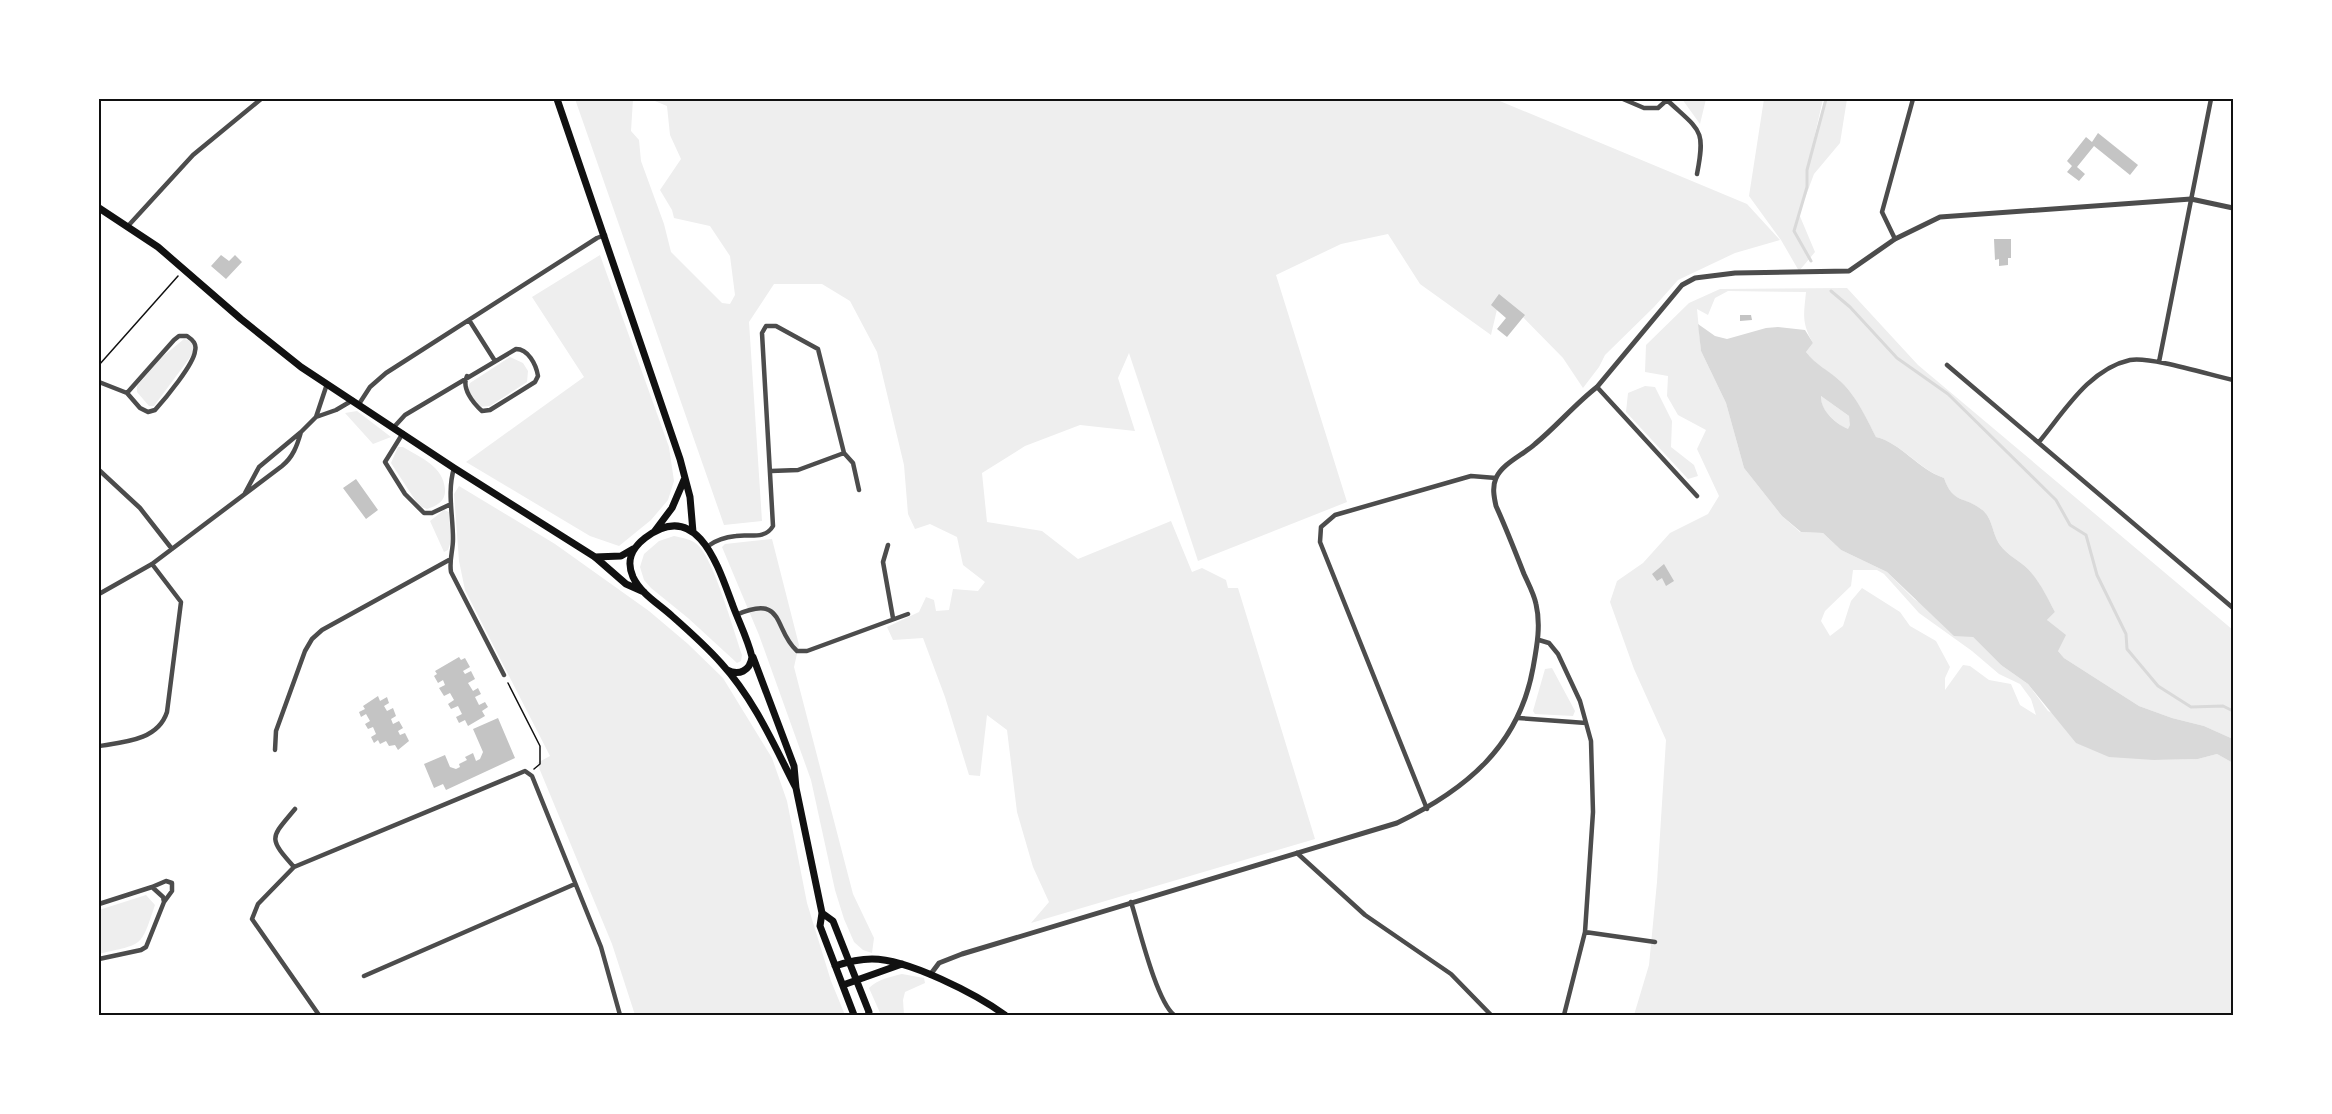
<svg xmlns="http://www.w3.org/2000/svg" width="2332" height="1114" viewBox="0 0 2332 1114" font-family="Mulish,sans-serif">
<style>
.green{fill:#eee;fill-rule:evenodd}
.water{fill:#d9d9d9;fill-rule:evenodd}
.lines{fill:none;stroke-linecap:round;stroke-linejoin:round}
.stream{stroke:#d9d9d9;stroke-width:3}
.building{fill:#c4c4c4}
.path{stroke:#111;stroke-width:1.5}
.minor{stroke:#4c4c4c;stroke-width:4.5}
.tertiary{stroke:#4c4c4c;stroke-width:5}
.primary{stroke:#111;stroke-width:7}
.neatline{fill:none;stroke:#111;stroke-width:2}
</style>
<rect width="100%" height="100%" fill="#fff"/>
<path class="green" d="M575,99H633L631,131L639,140L641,161L664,224L671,252L722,303L730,304L735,295L730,256L710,226L674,218L672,210L660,190L681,159L670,135L667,106L650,99H1495L1747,204L1780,240L1735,253L1678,280L1654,307L1605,355L1599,367L1583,388L1563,358L1510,304L1499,301L1491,335L1420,284L1388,234L1341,244L1276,275L1347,502L1198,561L1129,353L1118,378L1135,431L1080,425L1025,446L982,473L987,522L1042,531L1078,559L1171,521L1192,572L1202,568L1226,580L1228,588H1238L1315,839L1031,923L1049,902L1033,867L1017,812L1007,730L987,715L980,776L969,775L945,697L923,638L893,640L887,627L919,612L926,597L934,600L936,611L949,610L953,589L978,591L985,582L963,565L957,537L930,524L915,529L908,514L904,465L877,352L850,301L822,284H774L749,322L762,521L724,525Z
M1682,99H1706L1700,124Z
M1764,99H1823L1813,143L1825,99H1847L1840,143L1814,174L1799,214L1815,252L1799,271L1781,240L1749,196Z
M600,255L669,447L674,481L668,500L651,520L619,546L590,536L466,462L584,377L532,297Z
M1847,288L1918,365L2233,630V739L2204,726L2172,718L2139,706L2064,658L2058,651L2047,620L2055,612C2047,597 2039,582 2028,569C2020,561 2007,555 2000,545C1992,534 1993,517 1981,509C1963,496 1953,504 1944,478C1919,469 1901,443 1876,437C1867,420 1854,392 1839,380C1826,369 1817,366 1806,352L1813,343C1801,322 1804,314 1806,292L1728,291L1715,298L1708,315L1697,309L1701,351L1726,403L1744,468L1782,516L1800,532L1823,533L1841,550L1887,572L1914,599L1973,637L2001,665L2028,684L2048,711L2154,760L2198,759L2217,754L2233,763V1015H1634L1649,965L1657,882L1666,740L1634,669L1610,602L1617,581L1643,563L1670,533L1708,514L1719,496L1697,449L1706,430L1678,415L1667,396L1668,376L1645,372L1646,345L1689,303L1720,289ZM1853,570H1877L1884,574L1919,613L1972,651L1999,674L2020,684L2031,699L2036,715L2020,705L2011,684L1989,680L1970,666L1963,665L1945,690V678L1950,667L1936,641L1910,626L1900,612L1862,588L1851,601L1843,626L1830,636L1821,621L1825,611L1851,586Z
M184,339L191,341L195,345L194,352L154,406H149L137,392V386L161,358Z
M510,357L523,363L528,371L527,382L490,406L478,407L472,401L468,387L470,383Z
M1645,386L1655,387L1672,421L1671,447L1694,465L1698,476L1688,479L1626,412L1628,393Z
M1821,396L1849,416L1851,425L1848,430C1836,423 1819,410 1821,396Z
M357,411L391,437L373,444L345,413Z
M398,447H403C421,458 443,466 445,489C446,501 437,506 427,509L419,506L391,463Z
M459,486L555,544L649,611L688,644L723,678L772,758L787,801L807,903L831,981L845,1015H635L612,944L537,763L550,756L465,590L459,561L454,494Z
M444,510L449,512L451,541L448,550L444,552L430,521Z
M674,536C683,538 692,539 699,546C715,564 733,629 742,655L741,661L737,663L688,618L651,588L644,580L640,567L644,554L659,541Z
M772,539L799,645L794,667L853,894L874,938L872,953L863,950L854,942L844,919L835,890L811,780L759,635L722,547L725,544Z
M1552,668L1575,711L1573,716L1535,714L1533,711L1545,669Z
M146,895L155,905C140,949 144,943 99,954V910Z
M902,974L924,978L925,983L905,992L903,1000L904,1015H881L869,988C878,979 890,977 902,974Z"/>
<path class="water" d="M1698,324L1715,336L1727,339L1766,328L1778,327L1805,330L1813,343L1806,352C1817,366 1827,369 1839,380C1854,392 1867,419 1876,437C1901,443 1918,469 1944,478C1953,504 1964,496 1981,509C1993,517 1992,534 2000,545C2007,555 2020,561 2028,569C2040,582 2047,597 2055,612L2047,620L2066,635L2058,651L2064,658L2139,706L2172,718L2204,726L2233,739V763L2217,754L2198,759L2154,760L2109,757L2076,743L2028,684L2001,665L1973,637L1954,636L1887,572L1841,550L1823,533L1801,532L1782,516L1744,468L1726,403L1701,351ZM1821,396L1849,416L1850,425L1848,429C1836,424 1820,410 1821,396Z"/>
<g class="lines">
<path class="stream" d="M1811,261L1794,231L1807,187V170L1826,99
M1831,291L1850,307L1897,358L1948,394L2056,500L2070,525L2086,535L2097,575L2126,634L2127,649L2158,686L2191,707L2223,706L2233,711"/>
</g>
<path class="building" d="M2098,133L2138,165L2130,175L2094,146L2077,167L2085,174L2079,181L2067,172L2072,166L2067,161L2086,137L2092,142Z
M1994,239H2011V258H2008V265L1999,266V259L1995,260Z
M221,255L229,261L235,255L242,262L226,279L211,266Z
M1499,294L1525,315L1507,337L1497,329L1506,318L1491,305Z
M1740,315H1751L1752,320L1740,321Z
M356,479L378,510L366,519L343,488Z
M1664,564L1674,581L1666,586L1662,578L1657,581L1652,574Z
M459,657L461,660L465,658L470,667L463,671L465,674L471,671L475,679L468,683L473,691L478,688L481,694L475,697L479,705L485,702L488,707L482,711L485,716L468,726L465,720L459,723L456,717L462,714L458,706L451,709L448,704L454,700L450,693L444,696L439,688L445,685L443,680L438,683L434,676L437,674L435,671Z
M378,696L380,701L387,697L389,703L384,706L387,711L393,708L396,716L391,719L393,724L399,721L403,728L398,731L400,735L405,733L409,741L398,750L395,745L389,746L386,741L380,744L378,740L374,743L371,737L376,734L373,727L368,729L365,724L370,721L366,714L361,717L359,712L365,709L363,706Z
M498,718L515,758L446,790L443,784L434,788L424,764L445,755L450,767L456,769L460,767L459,764L467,760L465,757L473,753L476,761L480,759L483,752L473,729Z"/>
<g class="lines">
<path class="path" d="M99,365L178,276
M508,683L540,746V764L534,769"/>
<path class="minor" d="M1623,99L1644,108H1658L1668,99
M1667,100C1700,131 1706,128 1697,174
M128,226L193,155L261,99
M1895,239L1882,212L1913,99
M469,320L495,361
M2159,362L2211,99
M1947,365L2233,608
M99,382L127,393L140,408L148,412L155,410C165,399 194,364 195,351C197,344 193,340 187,336H179L174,340L127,393
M1597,387L1697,496
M359,404L370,387L386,373L597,238L605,235
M316,417L336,410L353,400
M394,427L405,415L516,349C528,349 536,364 538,376L535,382L490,410L482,411C473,403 461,388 467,376
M403,433L385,462L405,494L424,513H432L451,504
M2039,442C2064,412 2089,369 2130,360C2150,356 2210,375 2233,380
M454,468C447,492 453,515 453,539C453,551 449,560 451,572L504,675
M99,470L140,508L172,549
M771,471L798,470L844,453
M245,493L259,467L301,432L316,417L327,384
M888,545L883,562L893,618
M708,546C716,540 726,537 736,536C749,534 765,540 773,526L762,333L766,326H776L818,349L844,453L853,463L859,490
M99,594L152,564L282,466C293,457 297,446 301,432
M736,615C786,593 773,630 797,651H807L908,614
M1539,640L1549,643L1558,654L1580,701L1591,741L1593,812L1585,932L1564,1015
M1518,718L1586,723
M99,746C125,742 158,740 167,712L181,602L152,564
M275,750L276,731L305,651L312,639L322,630L449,560
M1427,809L1320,542L1321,527L1335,515L1471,476L1496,478
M1297,853L1365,915L1451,974L1491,1015
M294,867C267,837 271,838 295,809
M152,887L166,881L172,883V891L164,902
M1131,902C1139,927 1156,1000 1174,1015
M99,904L152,887L163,897L164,902L146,947L141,950L99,959
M1585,932L1655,942
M364,976L575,884
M319,1015L252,919L258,904L294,867L525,771L532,776L601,947L620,1015"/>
<path class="tertiary" d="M930,975L939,963L962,954L1397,823C1466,790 1519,746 1533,668C1537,646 1541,625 1536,604C1534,594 1528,583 1524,574C1515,551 1506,528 1496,506C1494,497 1492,487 1496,478C1503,463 1523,455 1535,444C1557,426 1575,404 1597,387L1682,285L1695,278L1735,273L1849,271L1895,239L1940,217L2191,199L2233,208"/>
<path class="primary" d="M557,99L680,459L690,497L693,532
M99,208L158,247L241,319L301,367L454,468L595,557L626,584L644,592
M654,532L672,508L684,480
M595,557L621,556L633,549
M753,657L794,766L796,788L822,913L820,926L854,1015
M727,670C739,676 750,671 752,657C748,640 739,622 733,606C719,569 698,497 645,538C631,549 626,561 633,577C641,594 659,604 672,616C689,631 706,646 721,663C754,699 774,745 796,788
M822,913L833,921L869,1012L868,1015
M835,966C847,962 859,959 872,959C908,959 976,994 1005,1015
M843,985L902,964"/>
</g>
<rect width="2332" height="1114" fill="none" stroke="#ffffff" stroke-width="201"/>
<rect x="100" y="100" width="2132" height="914" class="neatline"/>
</svg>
